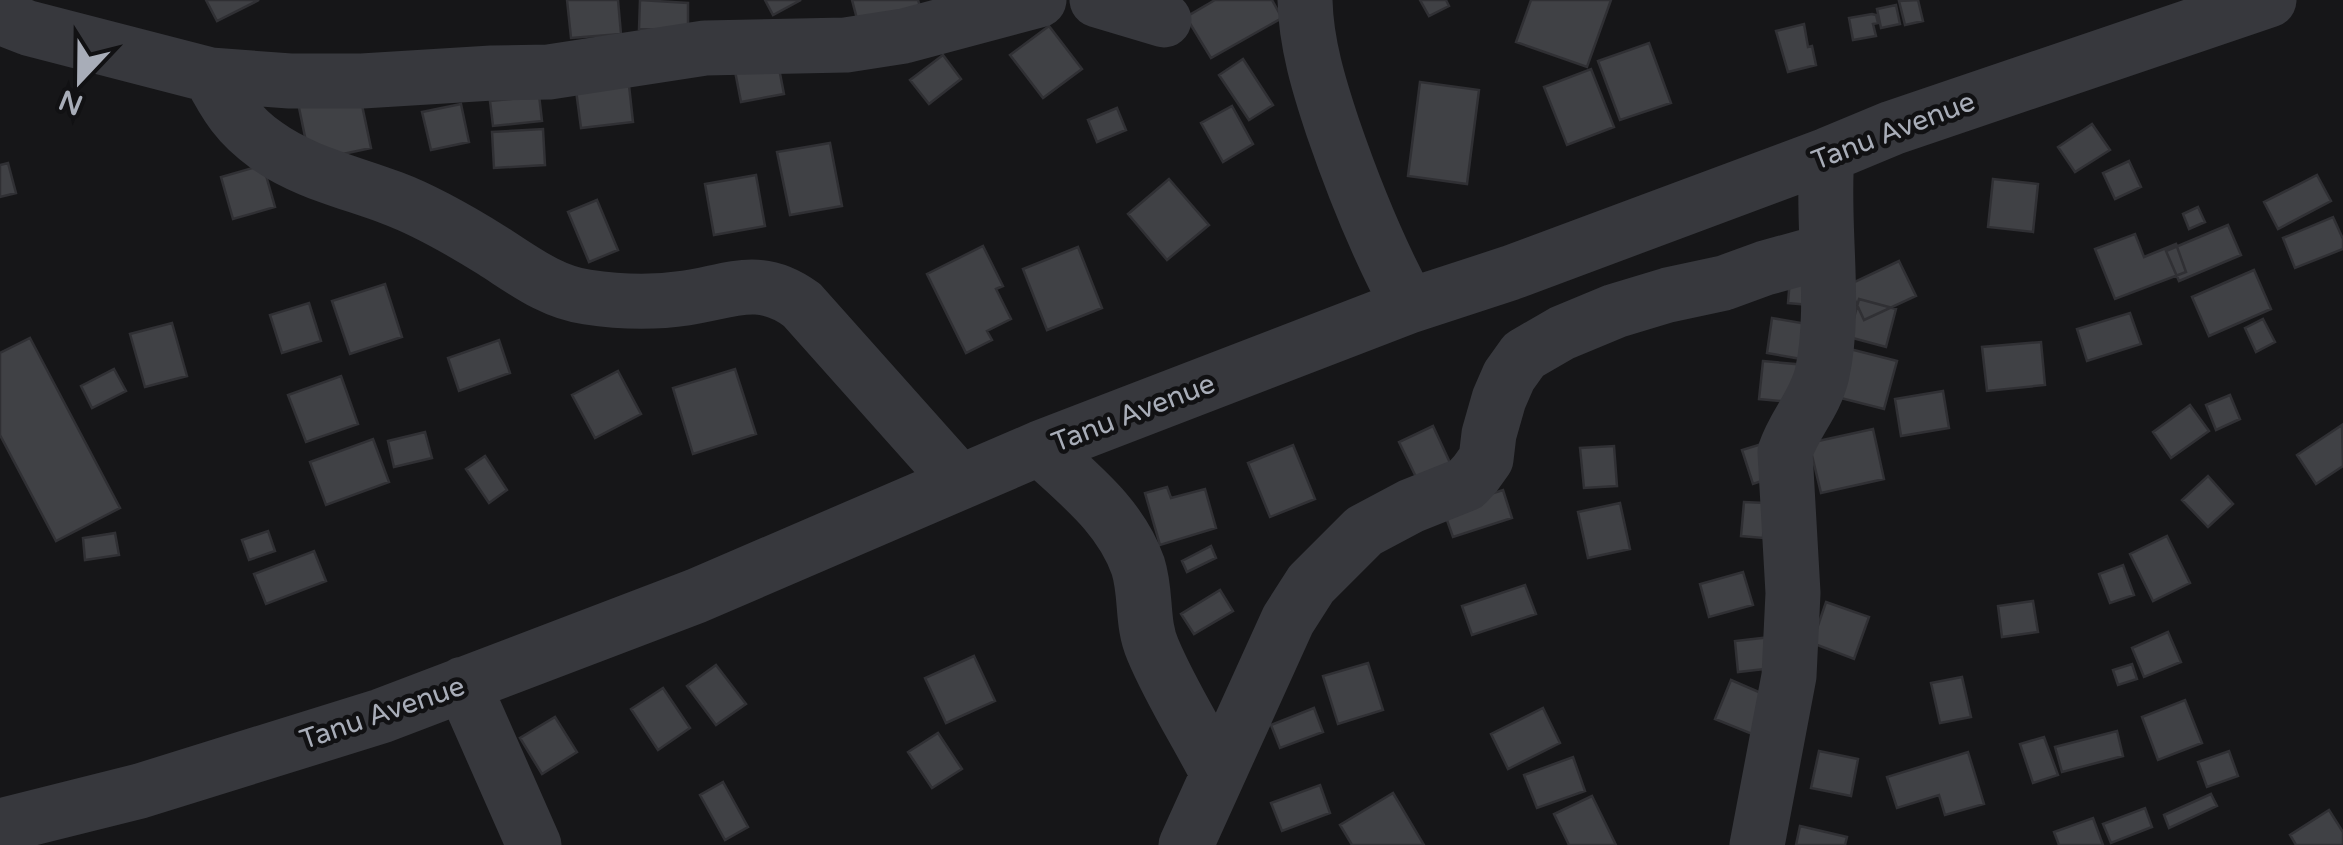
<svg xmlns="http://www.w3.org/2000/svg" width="2343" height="845" viewBox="0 0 2343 845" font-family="'Varela Round',sans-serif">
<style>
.building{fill:#404145;stroke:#303034;stroke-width:2.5}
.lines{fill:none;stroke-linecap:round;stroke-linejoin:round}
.minor{stroke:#37383d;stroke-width:55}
.labels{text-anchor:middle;stroke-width:9;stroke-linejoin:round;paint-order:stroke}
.street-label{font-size:28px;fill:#a8adb8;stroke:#111113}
</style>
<rect width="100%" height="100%" fill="#161618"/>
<path class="building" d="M206,0H259L217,21Z
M567,0H618L621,34L571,38Z
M640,0L688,3V31L639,29Z
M765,0H801L773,15Z
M852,0H918L923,16L861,34Z
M1215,0H1272L1282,18L1211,58L1186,17Z
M1420,0H1446L1449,6L1429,16Z
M1531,0H1611L1587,67L1516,42Z
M1918,0L1923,21L1905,25L1899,1Z
M1896,5L1900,24L1881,28L1877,9Z
M1872,14L1876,15L1878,23L1873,24L1876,36L1853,40L1849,18Z
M1804,24L1808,47L1812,46L1816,65L1788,72L1776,31Z
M1049,26L1082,69L1043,98L1010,55Z
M1649,43L1671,103L1620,120L1598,61Z
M776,53L784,94L741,102L733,61Z
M943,55L961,79L929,104L910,80Z
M1243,59L1273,105L1249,120L1219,75Z
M1591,69L1614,127L1567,145L1544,87Z
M628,76L633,122L581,128L575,83Z
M1420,82L1479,90L1467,184L1408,176Z
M358,86L371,148L310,161L297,98Z
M538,86L542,121L493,126L490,101L520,98Z
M461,104L469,142L431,150L422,112Z
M1232,106L1253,144L1223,162L1201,123Z
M1117,108L1126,130L1097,142L1088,120Z
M2092,124L2110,150L2075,172L2058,147Z
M543,129L545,165L494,168L492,132Z
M830,143L842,206L790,215L777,152Z
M2129,161L2141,187L2115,199L2103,173Z
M8,163L16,193L0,197V165Z
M263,165L275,207L233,219L221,177Z
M756,175L765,226L714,235L705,184Z
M2317,175L2331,201L2278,229L2264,202Z
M1169,179L1209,225L1167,260L1128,214Z
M1993,179L2038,184L2033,232L1988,227Z
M597,200L618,250L589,262L568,212Z
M2198,207L2205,222L2189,229L2183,214Z
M2333,217L2343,239V249L2295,268L2283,238Z
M2228,225L2241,255L2179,281L2166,251Z
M2135,234L2144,257L2176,244L2186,272L2115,299L2095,249Z
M983,246L1003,286L996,289L1011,319L987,331L992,340L966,353L927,274Z
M1078,247L1102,308L1047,330L1023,269Z
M1899,261L1916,296L1864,320L1848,285Z
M2254,270L2271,309L2209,336L2192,297Z
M1790,278L1811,280L1809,305L1788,303Z
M385,284L402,337L350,354L332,301Z
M1859,299L1896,309L1886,347L1849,337Z
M309,303L321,341L282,353L270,315Z
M2130,313L2141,344L2087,361L2077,329Z
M1772,318L1807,324L1801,359L1767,353Z
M2263,319L2275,342L2256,352L2245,328Z
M172,323L187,376L145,387L130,334Z
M30,338L120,508L56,541L0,435V353Z
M499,340L510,373L459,391L448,358Z
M2041,342L2045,385L1987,391L1982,347Z
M1842,347L1897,361L1884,409L1829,395Z
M1763,361L1806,365L1802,403L1759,399Z
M114,369L126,391L92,408L81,386Z
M735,369L756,434L693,454L673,388Z
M618,371L641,414L595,438L572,395Z
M341,376L358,424L306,442L288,395Z
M1943,391L1949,428L1901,436L1895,399Z
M2230,395L2240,419L2216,430L2206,405Z
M2190,405L2209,431L2171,458L2153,432Z
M2342,425L2343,466L2316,484L2297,455Z
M1433,426L1451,465L1418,481L1399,442Z
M1873,429L1884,479L1821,493L1809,443Z
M425,432L432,458L394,467L388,441Z
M373,439L389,482L326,505L310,462Z
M1768,442L1779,475L1753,484L1742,450Z
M1293,445L1315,499L1270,517L1248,463Z
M1614,446L1617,486L1584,488L1580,448Z
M485,456L507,490L489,503L466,469Z
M2208,476L2233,504L2208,527L2182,500Z
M1167,487L1171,498L1205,489L1216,528L1160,545L1145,493Z
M1503,490L1512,518L1453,537L1443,509Z
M1744,502L1765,503L1763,538L1741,536Z
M1620,503L1630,549L1588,558L1578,512Z
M268,531L275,551L249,560L242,540Z
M115,533L119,555L85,560L83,538Z
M2167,536L2190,583L2153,601L2130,554Z
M1211,546L1216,558L1187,572L1182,561Z
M314,551L326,581L266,604L254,574Z
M2123,565L2134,595L2110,603L2099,574Z
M1743,572L1753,605L1709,617L1700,584Z
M1525,585L1536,614L1472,635L1462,606Z
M1220,590L1233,611L1194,634L1181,614Z
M2033,601L2038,632L2002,637L1998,606Z
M1826,602L1869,617L1854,659L1812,643Z
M2168,632L2181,662L2144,677L2132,648Z
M1771,637L1774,668L1738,672L1735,641Z
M974,656L995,701L946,723L925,678Z
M1368,663L1383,710L1338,724L1323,676Z
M2132,664L2137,679L2118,685L2113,670Z
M716,665L746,704L716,725L687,686Z
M1962,677L1971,717L1940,723L1931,683Z
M1731,680L1768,696L1752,734L1715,719Z
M663,688L690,728L658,750L631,709Z
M2185,700L2202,743L2158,760L2142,717Z
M1314,708L1323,732L1280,748L1271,725Z
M1543,708L1560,743L1508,769L1491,734Z
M555,717L577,752L542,774L520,738Z
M2117,731L2123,756L2062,772L2055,747Z
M938,733L962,769L932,788L908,752Z
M2044,737L2058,775L2033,783L2020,744Z
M1819,751L1858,759L1851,796L1811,788Z
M2229,751L2238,776L2207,787L2198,762Z
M1968,752L1984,804L1945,815L1939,795L1897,808L1887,777Z
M1573,757L1585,791L1537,808L1524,775Z
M723,782L748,827L725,840L700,795Z
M1320,785L1330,813L1282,831L1271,803Z
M1393,793L1424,845H1352L1340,825Z
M2211,794L2217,806L2169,828L2164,815Z
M1592,796L1616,845H1569L1554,814Z
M2145,808L2152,827L2111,843L2103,824Z
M2329,810L2343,832V845H2296L2290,835Z
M2093,818L2103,845H2059L2054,832Z
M1800,826L1847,837L1845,845H1796Z"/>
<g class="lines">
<path class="minor" d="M1097,0L1164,20
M1305,0C1306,44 1319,86 1333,128C1354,189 1378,249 1409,306
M0,17L28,28L210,75L290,81H362L492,73L549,72L705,48L846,45L904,36L1039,0
M210,75C226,106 238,125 266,145C303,172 350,182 392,198C427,211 461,231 493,251C523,270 551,292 587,297C620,302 653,303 686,298C731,291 760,274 802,305L959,481
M1040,448C1078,484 1120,515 1138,566C1147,594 1141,623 1153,650C1171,693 1197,733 1218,774
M463,684L534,845
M0,826L140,791L381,716L696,596L1040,448L1409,306L1510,273L1827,155L1892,128L2269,0
M1186,845L1288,620L1311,584L1364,531L1411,506L1466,484L1476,473L1486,459L1489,434L1499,399L1509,376L1524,355L1562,333L1615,311L1668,295L1724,283L1765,268L1805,257L1826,254
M1757,845L1789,676L1793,593L1785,452C1794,424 1815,404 1822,374C1837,307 1821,225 1827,155"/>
</g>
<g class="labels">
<g class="street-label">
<text transform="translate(1893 130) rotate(-21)" y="10">Tanu Avenue</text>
<text transform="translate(1133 412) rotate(-21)" y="10">Tanu Avenue</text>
<text transform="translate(382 712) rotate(-19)" y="10">Tanu Avenue</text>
</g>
</g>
<g transform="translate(80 80) rotate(202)" stroke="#111113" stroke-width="8" paint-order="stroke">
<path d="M0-8L18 38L0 25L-18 38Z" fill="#a8adb8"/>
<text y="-15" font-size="28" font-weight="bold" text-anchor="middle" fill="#a8adb8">N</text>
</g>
</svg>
